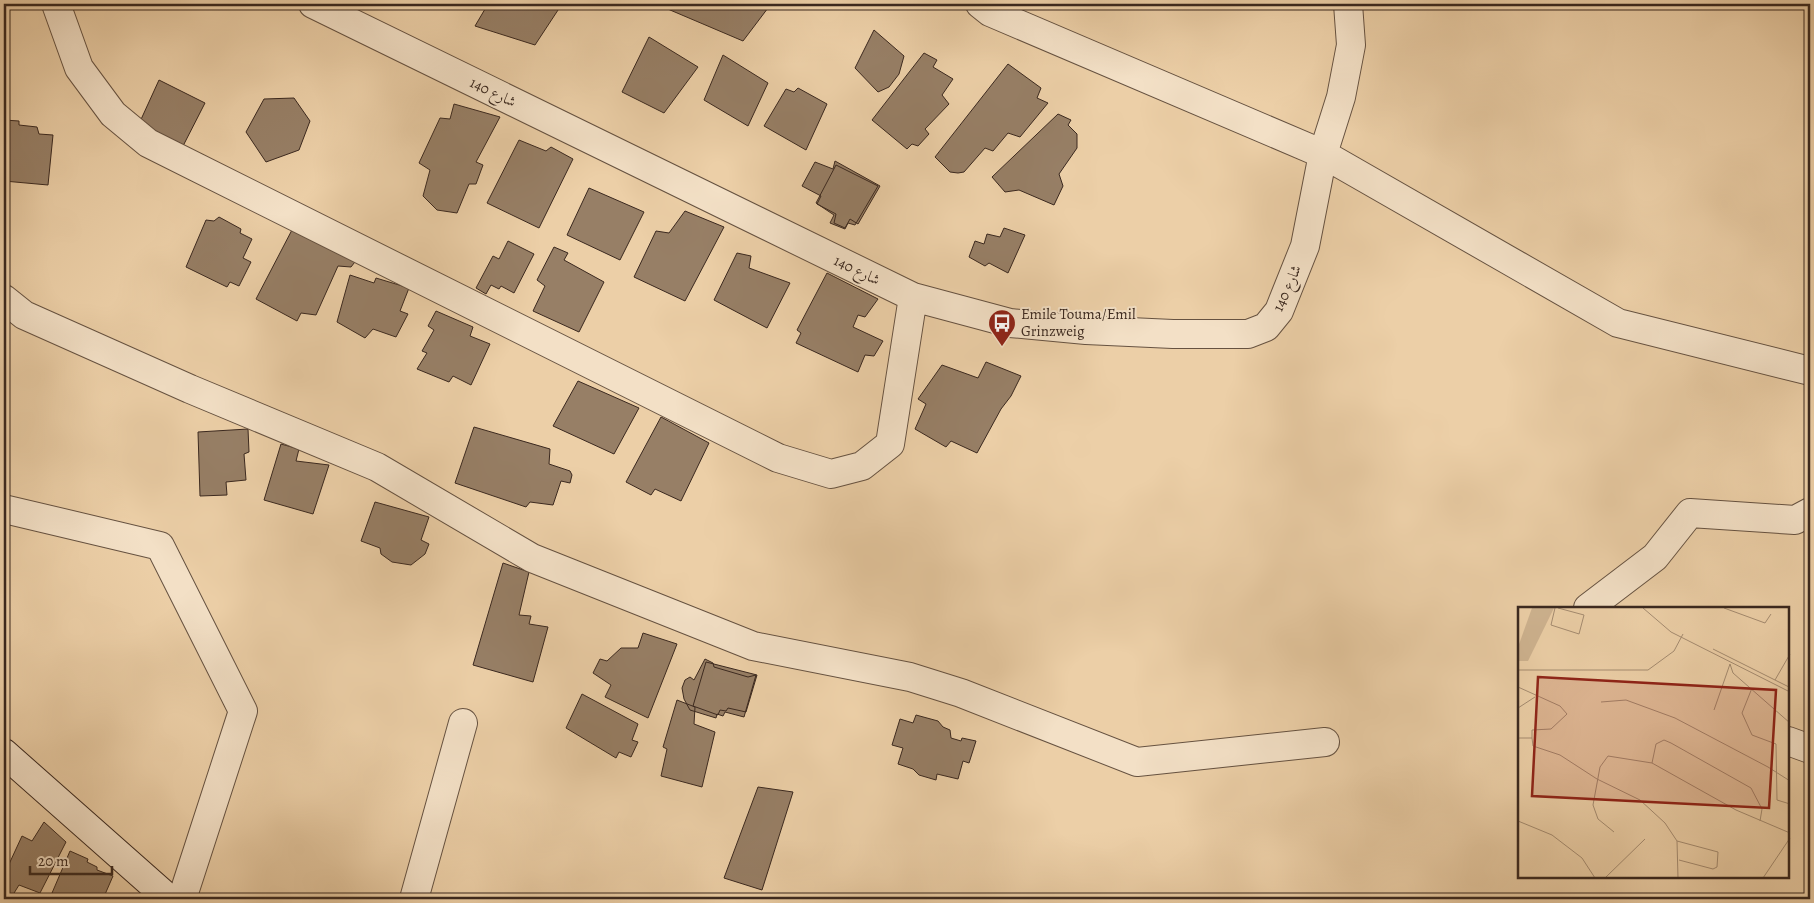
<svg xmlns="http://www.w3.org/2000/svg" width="1814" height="903" viewBox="0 0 1814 903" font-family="Alegreya,Amiri,serif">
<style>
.building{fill:#977f66;stroke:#3a281f}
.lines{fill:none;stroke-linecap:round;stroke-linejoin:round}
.street-casing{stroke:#665241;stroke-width:30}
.secondary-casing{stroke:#3a281f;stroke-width:30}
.street{stroke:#f3e0c6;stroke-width:28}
.secondary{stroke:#f3e0c6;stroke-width:28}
.labels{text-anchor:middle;stroke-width:4;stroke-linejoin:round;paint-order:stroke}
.street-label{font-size:15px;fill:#3a281f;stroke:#f3e0c6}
.poi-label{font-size:15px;fill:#3a281f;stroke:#f3e0c6;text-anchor:start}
.inset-road{fill:none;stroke:#a58c71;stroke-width:1}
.view{fill:#8f2418;fill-opacity:0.15;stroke:#8f2418;stroke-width:2.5}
.inset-edge{fill:none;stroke:#3a281f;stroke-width:2.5}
</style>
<rect width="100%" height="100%" fill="#eccfa7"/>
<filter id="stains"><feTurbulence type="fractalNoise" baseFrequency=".004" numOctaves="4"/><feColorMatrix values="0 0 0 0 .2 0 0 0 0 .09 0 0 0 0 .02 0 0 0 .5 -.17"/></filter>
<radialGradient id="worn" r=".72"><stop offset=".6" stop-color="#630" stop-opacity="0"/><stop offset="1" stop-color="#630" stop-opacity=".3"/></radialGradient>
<path class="building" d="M488,4H562L535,45L475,26Z
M656,4H771L743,41Z
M874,30L904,56L899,74L889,87L878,92L855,68Z
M649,37L698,67L664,113L622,92Z
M924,53L937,60L933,67L953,79L942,95L949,104L925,129L929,134L918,146L912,144L907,149L872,120Z
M723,55L768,83L748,126L704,100Z
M1008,64L1041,88L1037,98L1048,103L1020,137L1008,133L993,151L985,148L964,172L958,173L950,172L935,157Z
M159,80L205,103L182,148L138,126Z
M798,88L827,104L806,150L764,126L786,89L794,92Z
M294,98L310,121L299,150L266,162L246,132L264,99Z
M454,104L500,117L476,162L483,165L476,184H469L457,213L437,210L423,196L430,170L419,163L440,118L450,119Z
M1058,114L1071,120L1068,125L1077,134V148L1059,174L1063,186L1054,205L1019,190L1005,192L992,177Z
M4,120L19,121V125L37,127L39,134L53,135L48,185L4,181Z
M519,140L546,151L551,147L573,159L539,228L487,203Z
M835,161L880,186L858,224L850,219L845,228L834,223L836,214L817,204L821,196L802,186L815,162L833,169Z
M836,165L878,186L855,225L848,223L845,229L830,223L834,215L816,203Z
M589,188L644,212L620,260L567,235Z
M685,211L724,227L685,301L634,277L656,231L669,233Z
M219,217L241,229L240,233L252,239L243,258L251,262L239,286L230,282L227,287L186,267L206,220L214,221Z
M293,228L358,258L351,267L338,266L316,315L301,313L297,321L256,299Z
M1004,228L1025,235L1008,273L989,263L985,266L969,257L975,241L984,244L987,234L1000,237Z
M508,241L534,254L514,293L501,286L499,289L491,285L486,294L476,288L493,256L499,259Z
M554,247L568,253L564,260L604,282L579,332L533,311L545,286L537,280Z
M737,253L751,256L749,268L790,283L767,328L714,300Z
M827,273L878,299L865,317L858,315L853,327L883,341L874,356L865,355L858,372L796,343L801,333L797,330Z
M350,275L374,283L376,278L409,288L400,311L408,314L396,337L373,329L365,338L337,322Z
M436,311L473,327L470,336L490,344L471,385L453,376L449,382L417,369L427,353L422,351L434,330L428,326Z
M986,362L1021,376L1011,396L1001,409L977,453L951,441L946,447L915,429L926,404L918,399L942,365L978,378Z
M578,381L639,408L614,454L553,426Z
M661,417L709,443L681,501L655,489L651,495L626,482Z
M474,427L550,449L549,464L570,471L572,475L570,483L561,481L553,505L530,502L526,507L455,483Z
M248,429L249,452L244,454L246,480L226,482L227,495L200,496L198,432Z
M281,444L299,449L296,461L329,465L313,514L264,500Z
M375,502L429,517L421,540L429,544L425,554L411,565L392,562L381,554L380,548L361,541Z
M503,563L529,572L519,615L531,616L529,624L548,627L533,682L473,665Z
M643,633L677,644L648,718L605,697L611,685L593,673L600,659L607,661L621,648H638Z
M705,659L713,663L714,667L748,677L756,675L744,717L725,712L723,716L717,714L716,718L690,710L684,699L682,688L685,680L690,677L694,680Z
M706,662L757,675L746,712L728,708L726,711L720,710L718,715L693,706Z
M582,694L638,724L632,740L638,742L631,757L619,752L616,758L566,728Z
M677,700L695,707L694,724L715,732L702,787L661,776L667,749L663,747Z
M916,715L938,721L943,727L950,730L951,738L961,741L962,738L976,741L969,763L963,761L958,779L937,774L936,780L919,775L913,769L898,764L903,748L892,745L900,719L913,723Z
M758,787L793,792L762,890L724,878Z
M44,822L66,842L40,893L19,885L11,898L4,894V875L22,836L32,841Z
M70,851L88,859L87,862L97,867V870L113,876L103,899H67L52,893Z"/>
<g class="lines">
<g class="street-casing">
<path id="street" d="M56,4L79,68L113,114L148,143L778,458L831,474L862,466L890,444L913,297
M313,4L913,297L1010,323L1086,330L1173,334H1248L1266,327L1279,311L1305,246L1323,154L1341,97L1351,45L1348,4
M980,4L990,12L1323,154L1618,323L1810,371
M4,299L24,315L190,389L377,467L532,558L753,646L910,677L961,693L1137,762L1325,742
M4,509L160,546L243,711L182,899
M1588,608L1655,557L1690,513L1795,520L1810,512
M1788,741L1810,749
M414,899L463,723"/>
</g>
<g class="secondary-casing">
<path id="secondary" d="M4,753L169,899"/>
</g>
<use href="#street" class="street"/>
<use href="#secondary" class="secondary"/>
</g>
<defs>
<g id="bus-pin" transform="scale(1.4375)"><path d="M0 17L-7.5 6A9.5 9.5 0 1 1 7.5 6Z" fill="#8f2418" stroke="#f3e0c6"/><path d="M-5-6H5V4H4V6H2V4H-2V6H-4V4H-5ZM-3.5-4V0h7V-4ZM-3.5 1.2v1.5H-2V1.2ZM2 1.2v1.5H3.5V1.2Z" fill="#fff"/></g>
</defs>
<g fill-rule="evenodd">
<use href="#bus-pin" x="1002" y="323"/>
</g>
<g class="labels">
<g class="street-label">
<text transform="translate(493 92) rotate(26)" y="5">شارع 140</text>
<text transform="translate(857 270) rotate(26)" y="5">شارع 140</text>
<text transform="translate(1287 288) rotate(-66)" y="5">شارع 140</text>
</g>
<g class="poi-label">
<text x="1021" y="319">Emile Touma/Emil<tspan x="1021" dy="17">Grinzweig</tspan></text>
</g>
</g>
<g transform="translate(1518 607)">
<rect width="271" height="271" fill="#eccfa7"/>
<path d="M14,1H36L10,54H0V40Z" fill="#ceb390"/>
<path class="inset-road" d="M37,1L33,18L61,27L66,8L40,1M125,1L153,25L272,85M206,1L247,16L253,7M195,42L271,80M212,57L215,66L272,116M0,63H130L156,44L165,27M257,73L272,47M0,80L42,99L49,107L33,122L14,123V131M234,81L224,106L234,128L258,137L259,193L272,197M83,95L108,93L157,111L250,160L272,174M0,101L17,90M196,103L212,57M0,131H14L15,139L42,148L79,172L122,193L147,216L159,234L160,271M134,156L138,137L146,133L153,136L233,181L244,202L242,214M0,214L34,228L64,251L77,271M96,225L80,212L75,198L82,160L90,149L134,156L218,203L272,226M159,234L200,245L199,260L195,262L161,253M87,271L127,232M245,271L272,231"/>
<path class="view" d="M20,70L258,83L251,201L14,189Z"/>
<rect width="271" height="271" class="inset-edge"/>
</g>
<rect width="1814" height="903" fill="none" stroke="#eccfa7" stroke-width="20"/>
<rect x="5" y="5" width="1804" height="893" fill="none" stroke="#3a281f" stroke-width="2.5"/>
<rect x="10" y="10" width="1794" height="883" fill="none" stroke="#3a281f"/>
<path d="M30 866v8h82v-8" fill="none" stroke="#3a281f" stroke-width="2.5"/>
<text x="38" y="866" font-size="15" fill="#3a281f" stroke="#f3e0c6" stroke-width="4" paint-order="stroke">20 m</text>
<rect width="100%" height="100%" filter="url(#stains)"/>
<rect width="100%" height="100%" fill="url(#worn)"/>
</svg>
